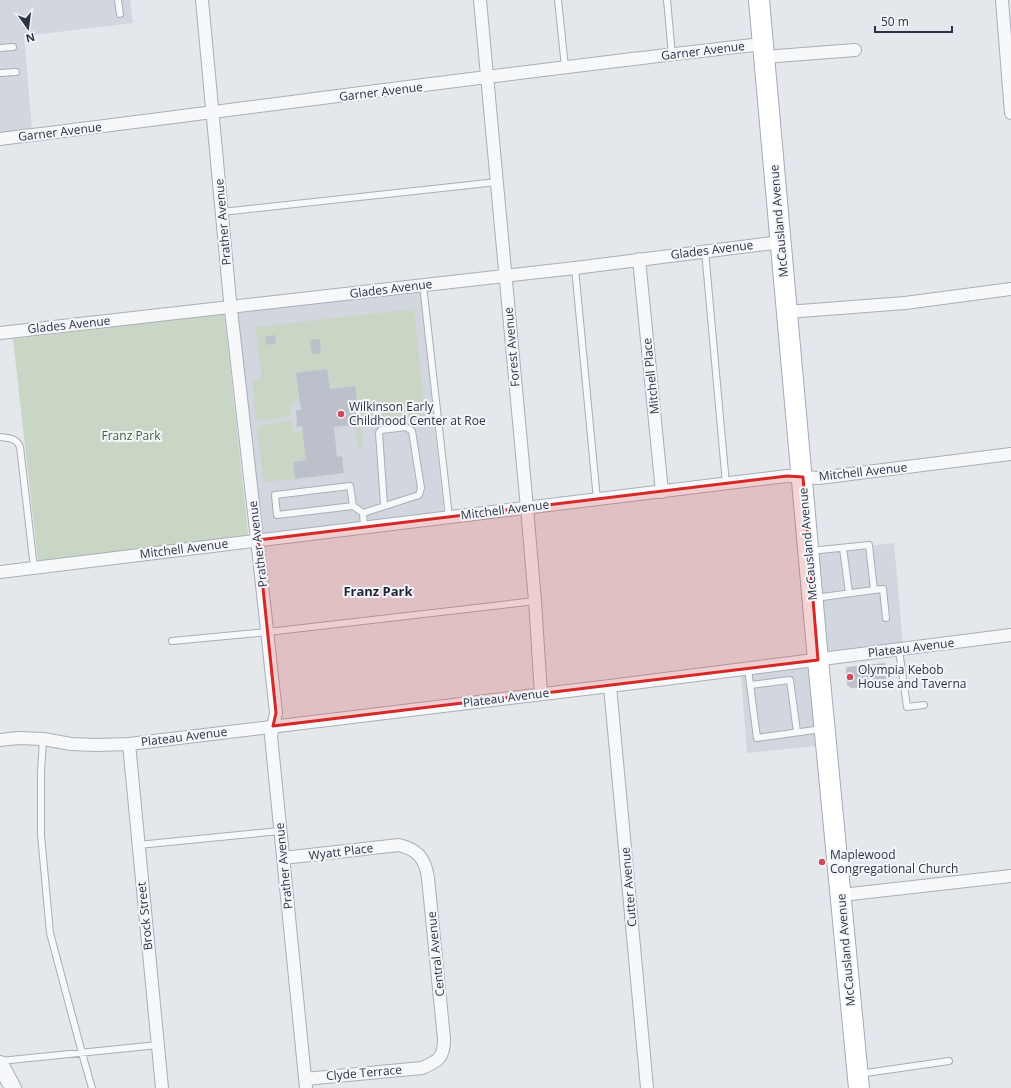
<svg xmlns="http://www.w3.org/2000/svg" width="1011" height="1088" viewBox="0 0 1011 1088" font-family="'Open Sans',sans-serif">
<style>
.built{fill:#d2d6de}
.green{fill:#c9d6c5}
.building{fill:#bbc0ca}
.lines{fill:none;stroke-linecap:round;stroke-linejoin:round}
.service-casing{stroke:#a9aeb7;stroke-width:8}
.minor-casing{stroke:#a9aeb7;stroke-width:14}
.tertiary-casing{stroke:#a9aeb7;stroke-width:18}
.primary-casing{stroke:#a3abb8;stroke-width:22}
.service{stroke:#f7f8fa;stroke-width:6}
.minor{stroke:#f7f8fa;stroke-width:12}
.tertiary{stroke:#f7f8fa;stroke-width:16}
.primary{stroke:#fff;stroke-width:20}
.marked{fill:#d62828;fill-opacity:0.2;stroke:#d62828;stroke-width:3;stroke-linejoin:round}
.poi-dot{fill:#d1495b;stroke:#f4f6f9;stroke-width:1.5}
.labels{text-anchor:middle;stroke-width:4;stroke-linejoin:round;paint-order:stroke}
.street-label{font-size:12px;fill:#2b3445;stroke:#f4f6f9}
.poi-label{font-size:12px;fill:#2b3445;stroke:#f4f6f9;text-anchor:start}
.park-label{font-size:12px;fill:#3f6138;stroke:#f4f6f9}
.neighbourhood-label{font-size:13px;font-weight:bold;fill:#1d2536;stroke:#f4f6f9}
</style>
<rect width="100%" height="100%" fill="#e4e7ec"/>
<path class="built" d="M0,0H130L133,23L24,36L32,130L0,134Z
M420,292L444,512L265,534L263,533L237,316L238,314L241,312Z
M894,543L903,645L829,651L827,649L826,644L818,552Z
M805,667L809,668L816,746L747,753L741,675Z"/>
<path class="green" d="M414,309L425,416L362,424L363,447L358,448L355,425L360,424L355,386L330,389L327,369L296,373L299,398L294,403V405L290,406L291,416L261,420V418L256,419L252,380L262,379L255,327Z
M220,314L224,315L225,320L248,532L247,536L38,561L13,339Z
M292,421L293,432L303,431L306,460L293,462L295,479L264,482L257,427L262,426L261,425Z"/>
<path class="building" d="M275,335L276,343L266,345L265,337Z
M320,339L321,353L312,354L310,340Z
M327,369L330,389L355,386L360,424L334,427L337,457L342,456L344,473L295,479L293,462L306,460L302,426L297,427L296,410H301L296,373Z
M885,663L887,686L851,688L847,685L846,670L847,667Z"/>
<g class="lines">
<g class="service-casing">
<path id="service" d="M118,0L120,14
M558,0L565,67
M667,0L672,55
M0,48L13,47
M0,73L16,72
M222,212L497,182
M705,251L726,484
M575,268L597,500
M423,285L449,517
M0,437C8,438 17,438 20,447L34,568
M353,506L277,515L275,495L350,486L353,506L363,513
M364,527L363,513L419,495L421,488L412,431L406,427L381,430L379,433L384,505
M843,548L849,593
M810,551L869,545L874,590L815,598
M874,590L883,589L886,618
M172,641L268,632L535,601
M899,650L907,707L924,705
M748,669L757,738L822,729
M751,685L790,680L797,732
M43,739L41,772V835L50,933L82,1053L92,1088
M138,845L280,831
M0,1061L158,1045
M859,1074L949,1061"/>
</g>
<g class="minor-casing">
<path id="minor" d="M202,0L230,301L258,548L276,713L271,736L306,1088
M480,0L527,508L535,601L541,694
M1002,0L1011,113
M764,57L855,50
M0,139C254,108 508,72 763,44
M639,259L662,492
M787,312L905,303L1011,289
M0,333L575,268L781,242
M0,572L787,476L819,478L1011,454
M610,686L647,1088
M0,740L18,738L43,739L71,744L96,745L129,744L610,686L1011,635
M129,744L162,1088
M283,858L399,845C418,850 425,858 428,878L444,1039C444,1057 439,1061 422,1068L305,1079
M842,895L1011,876"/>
</g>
<g class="tertiary-casing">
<path id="tertiary" d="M0,1064L13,1088"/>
</g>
<g class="primary-casing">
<path id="primary" d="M759,0L818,660L859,1088"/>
</g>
<use href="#service" class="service"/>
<use href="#minor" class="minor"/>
<use href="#tertiary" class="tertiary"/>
<use href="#primary" class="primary"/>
</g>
<path class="marked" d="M787,476L803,477L818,660L273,726L276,713L258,540Z"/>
<g class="poi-dot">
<circle cx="341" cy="414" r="4"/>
<circle cx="850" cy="677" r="4"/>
<circle cx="822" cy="862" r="4"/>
</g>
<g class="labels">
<g class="street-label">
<text transform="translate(703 51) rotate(-7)" y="4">Garner Avenue</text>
<text transform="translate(381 92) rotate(-7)" y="4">Garner Avenue</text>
<text transform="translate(60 132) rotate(-7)" y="4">Garner Avenue</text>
<text transform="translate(779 221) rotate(-95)" y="4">McCausland Avenue</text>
<text transform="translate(223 222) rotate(-95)" y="4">Prather Avenue</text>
<text transform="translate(712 250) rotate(-7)" y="4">Glades Avenue</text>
<text transform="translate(391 289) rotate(-7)" y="4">Glades Avenue</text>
<text transform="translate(69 325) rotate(-6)" y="4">Glades Avenue</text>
<text transform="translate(512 347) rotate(-95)" y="4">Forest Avenue</text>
<text transform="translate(651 376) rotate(-96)" y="4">Mitchell Place</text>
<text transform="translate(863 472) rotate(-6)" y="4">Mitchell Avenue</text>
<text transform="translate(505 510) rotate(-7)" y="4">Mitchell Avenue</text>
<text transform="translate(258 544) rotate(-97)" y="4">Prather Avenue</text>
<text transform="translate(808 544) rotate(-95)" y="4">McCausland Avenue</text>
<text transform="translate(184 549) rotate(-7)" y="4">Mitchell Avenue</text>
<text transform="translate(911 648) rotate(-7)" y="4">Plateau Avenue</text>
<text transform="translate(506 698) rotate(-7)" y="4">Plateau Avenue</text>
<text transform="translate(184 737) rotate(-7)" y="4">Plateau Avenue</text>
<text transform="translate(341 852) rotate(-7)" y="4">Wyatt Place</text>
<text transform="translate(284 866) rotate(-96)" y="4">Prather Avenue</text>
<text transform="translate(629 887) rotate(-95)" y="4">Cutter Avenue</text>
<text transform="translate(145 916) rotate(-96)" y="4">Brock Street</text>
<text transform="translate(846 950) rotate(-95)" y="4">McCausland Avenue</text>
<text transform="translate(436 954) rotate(-96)" y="4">Central Avenue</text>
<text transform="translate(364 1073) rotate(-5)" y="4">Clyde Terrace</text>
</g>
<g class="poi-label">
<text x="349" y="411">Wilkinson Early<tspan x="349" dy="14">Childhood Center at Roe</tspan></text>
<text x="858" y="674">Olympia Kebob<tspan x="858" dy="14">House and Taverna</tspan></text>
<text x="830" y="859">Maplewood<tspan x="830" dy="14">Congregational Church</tspan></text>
</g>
<g class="park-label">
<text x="131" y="440">Franz Park</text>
</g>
<g class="neighbourhood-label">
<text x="378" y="596">Franz Park</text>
</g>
</g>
<g transform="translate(28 28) rotate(166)" stroke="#f4f6f9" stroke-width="3" paint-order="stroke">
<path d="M0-3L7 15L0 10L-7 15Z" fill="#2b3445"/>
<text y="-6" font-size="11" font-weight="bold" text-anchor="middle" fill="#2b3445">N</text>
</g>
<path d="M875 26v6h77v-6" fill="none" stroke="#2b3445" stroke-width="2"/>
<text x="881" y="26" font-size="12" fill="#2b3445" stroke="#f4f6f9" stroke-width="3" paint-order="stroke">50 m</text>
</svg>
